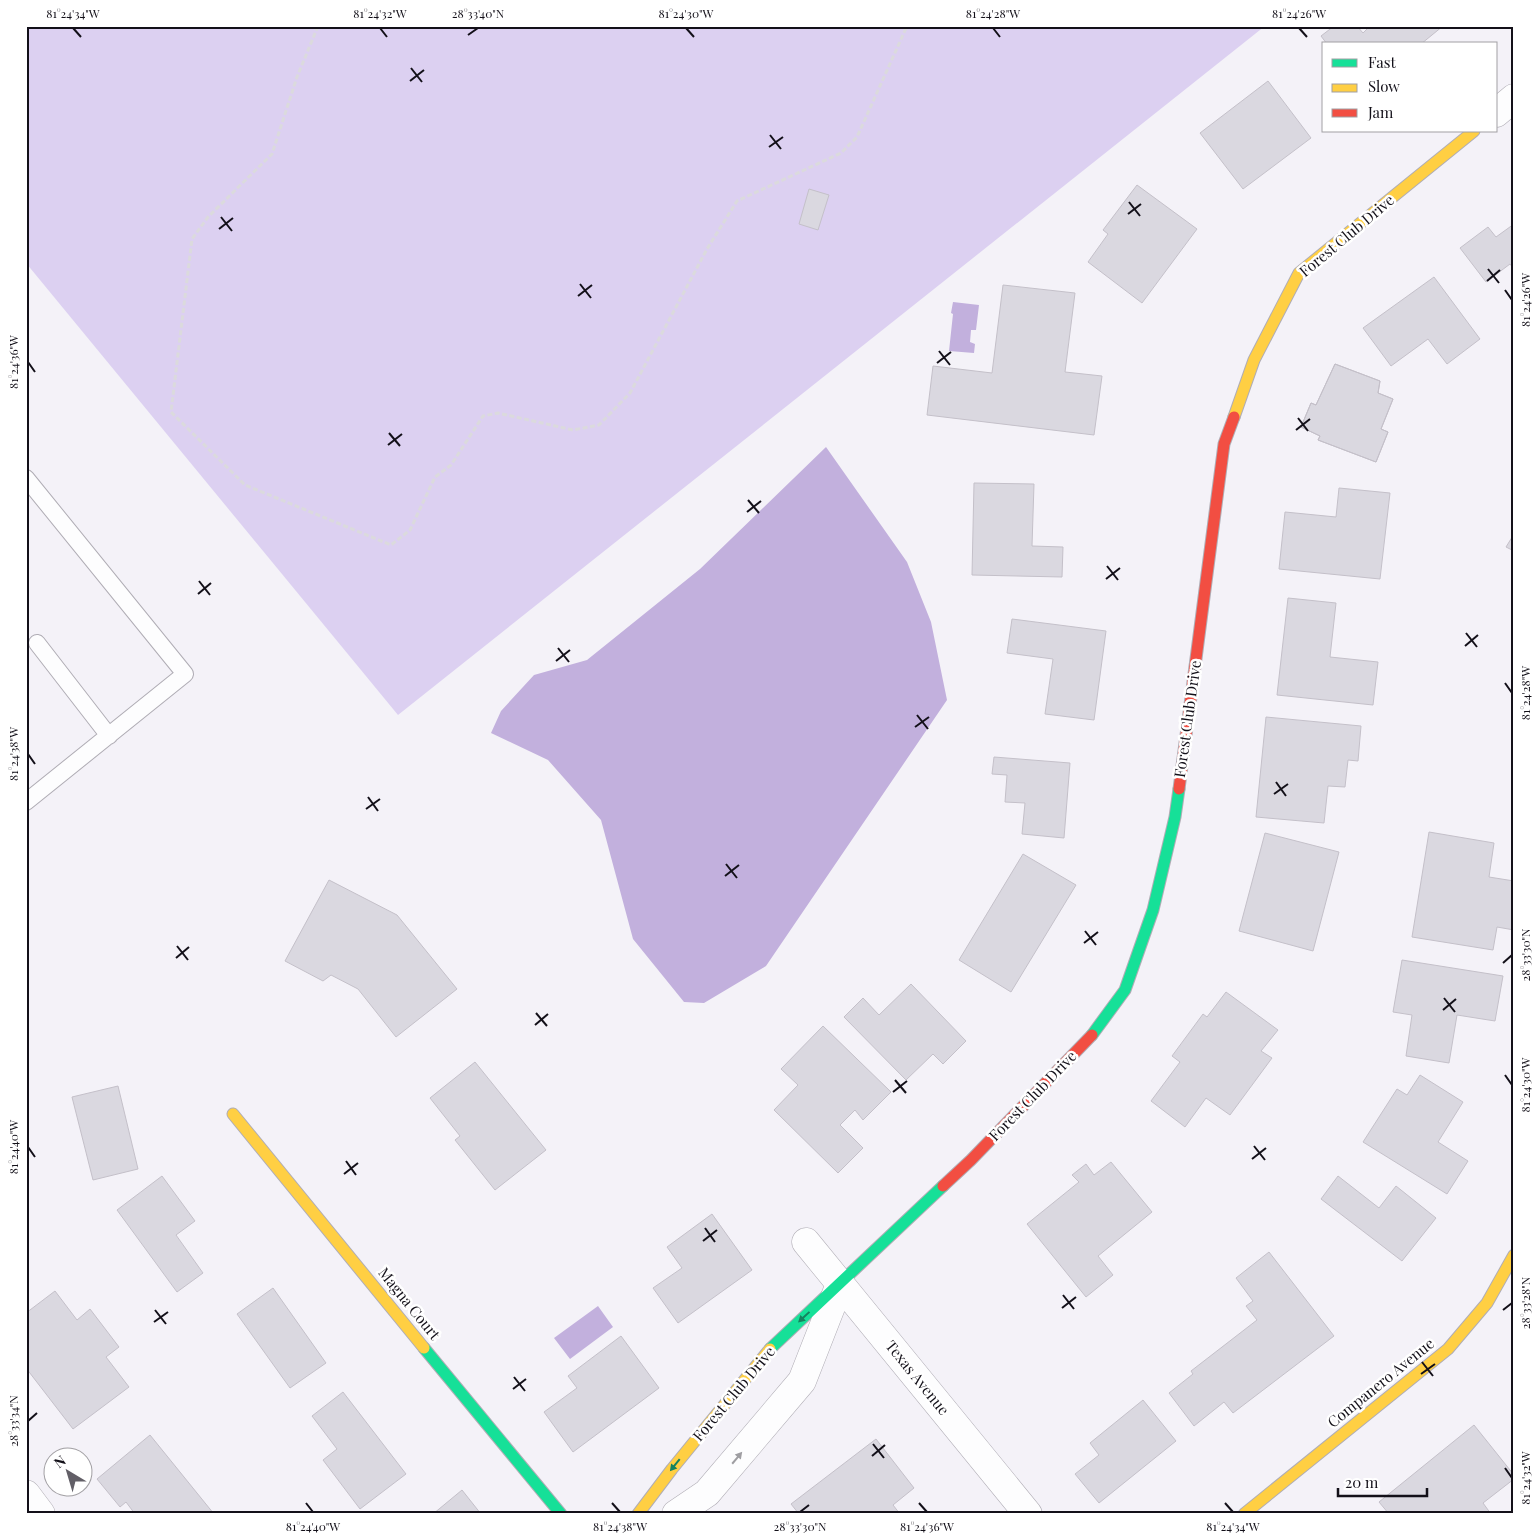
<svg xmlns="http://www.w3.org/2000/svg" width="1540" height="1540" viewBox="0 0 1540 1540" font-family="'Playfair Display',serif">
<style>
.green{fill:#dcd0f1}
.water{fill:#c2b0dd}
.building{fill:#dad8e0;stroke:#c4c0c9}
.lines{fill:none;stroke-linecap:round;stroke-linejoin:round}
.lane-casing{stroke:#b0adb5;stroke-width:18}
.street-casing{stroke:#b0adb5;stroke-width:29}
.fast-casing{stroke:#b0adb5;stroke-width:13}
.slow-casing{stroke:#b0adb5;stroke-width:13}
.jam-casing{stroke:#b0adb5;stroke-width:13}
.path{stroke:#dbdadd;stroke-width:3;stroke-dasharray:5 2.5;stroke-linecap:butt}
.lane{stroke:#fdfdfe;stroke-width:16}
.street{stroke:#fdfdfe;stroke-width:28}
.fast{stroke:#16e098;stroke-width:11}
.slow{stroke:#ffcf43;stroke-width:11}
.jam{stroke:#f24e42;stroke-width:11}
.oneway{fill:#15825f}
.oneway2{fill:#9f9ea2}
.ticks{fill:none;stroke:#131019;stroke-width:2}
.labels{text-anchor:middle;stroke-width:5;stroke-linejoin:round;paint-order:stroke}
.street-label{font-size:15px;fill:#131019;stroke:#fff}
.neatline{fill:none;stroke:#131019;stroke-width:2}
.ticks-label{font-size:12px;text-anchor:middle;fill:#131019}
</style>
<rect width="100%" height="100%" fill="#f4f2f8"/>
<path class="green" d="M26,26H1265L398,715L26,263Z"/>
<path class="water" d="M953,302L979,305L976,330H971L970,342L975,344L974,353L949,351L953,314L951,313Z
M826,447L907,562L931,622L947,700L766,966L704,1003L684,1002L633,939L601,820L548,760L491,733L501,711L534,675L587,660L700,569Z
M598,1306L613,1327L570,1359L554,1338Z"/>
<path class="building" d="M1334,26H1357L1363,33L1370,26H1443L1421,44H1327L1321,36Z
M1268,81L1311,138L1243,189L1200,133Z
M1137,185L1197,229L1142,303L1088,262L1108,234L1103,230Z
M809,189L829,195L818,230L799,224Z
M1514,224V269L1510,264L1486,282L1460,248L1488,227L1496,237Z
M1434,277L1480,339L1447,364L1428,339L1391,366L1363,328Z
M1003,285L1075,293L1065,372L1102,376L1094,435L927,415L933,366L992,373Z
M1335,364L1380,381L1378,393L1393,399L1381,429L1388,432L1376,462L1318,440L1320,436L1301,427L1311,403L1316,405Z
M1335,364L1380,381L1378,393L1393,399L1381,429L1388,432L1376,462L1318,440L1320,436L1301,427L1311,403L1316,405Z
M974,483L1034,484L1032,546L1063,547L1062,577L972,575Z
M1339,488L1390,493L1380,579L1279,569L1285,512L1336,517Z
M1514,534V551L1506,547Z
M1288,598L1336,603L1330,657L1378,662L1373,705L1277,695Z
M1012,619L1106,631L1094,720L1045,714L1053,659L1007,653Z
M1266,717L1361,726L1358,761L1348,760L1345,787L1328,786L1324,823L1256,817Z
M994,757L1070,763L1064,838L1022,834L1025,803L1005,802L1007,775L992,774Z
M1429,832L1494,843L1489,877L1514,881V930L1497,927L1493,950L1412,937Z
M1265,833L1339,852L1313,951L1239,931Z
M1023,854L1076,885L1011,992L959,960Z
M329,880L397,915L457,989L396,1037L358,989L331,975L323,981L285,961Z
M1402,960L1503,976L1495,1021L1457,1015L1449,1063L1406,1056L1412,1015L1393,1012Z
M911,984L966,1041L943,1064L933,1054L906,1080L844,1017L863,998L879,1015Z
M1226,992L1278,1030L1261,1051L1272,1058L1230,1115L1206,1098L1185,1127L1151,1101L1180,1062L1172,1056L1203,1014L1207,1017Z
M823,1026L891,1092L863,1120L855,1110L840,1125L863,1148L838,1173L774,1110L798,1085L781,1069Z
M475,1062L546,1150L495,1190L455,1140L460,1136L430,1098Z
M1420,1075L1463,1102L1438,1142L1468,1161L1447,1194L1363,1142L1397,1089L1407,1095Z
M118,1086L138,1169L93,1180L72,1097Z
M1111,1162L1152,1212L1098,1256L1113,1275L1086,1297L1027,1224L1079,1182L1072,1175L1086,1164L1094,1175Z
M162,1176L195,1221L176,1235L203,1273L177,1292L117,1210Z
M1338,1176L1379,1208L1396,1186L1436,1218L1402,1261L1321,1199Z
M712,1214L752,1270L678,1323L653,1288L682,1268L667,1247Z
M1269,1252L1334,1336L1233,1413L1224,1402L1194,1426L1169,1393L1193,1374L1191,1371L1257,1320L1246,1306L1253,1301L1236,1278Z
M273,1288L326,1363L290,1388L237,1314Z
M55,1291L77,1320L90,1309L119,1347L106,1357L129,1387L73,1429L26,1368V1313Z
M621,1336L659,1388L573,1452L544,1412L577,1388L568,1376Z
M343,1392L406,1474L360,1509L323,1460L337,1449L312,1416Z
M1143,1400L1176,1441L1099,1503L1075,1474L1099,1455L1090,1443Z
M1474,1425L1514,1475V1479L1483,1503L1491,1514H1389L1379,1502Z
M150,1435L214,1514H135L126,1502L120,1507L97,1479Z
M876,1439L914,1488L893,1505L900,1514H799L791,1504Z
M462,1490L481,1514H433Z"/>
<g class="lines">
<g class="lane-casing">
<path id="lane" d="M26,478L185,674L26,802
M37,643L109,736"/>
</g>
<g class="street-casing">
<path id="street" d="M1496,113L1514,98
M806,1242L1028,1514
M26,1494L41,1514
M676,1514L707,1493L802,1381L840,1284"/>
</g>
<g class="fast-casing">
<path id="fast" d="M1092,1035L1125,990L1153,910L1175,817L1179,789
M424,1348L561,1514
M770,1349L943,1186"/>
</g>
<g class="slow-casing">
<path id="slow" d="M1234,417L1254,360L1299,273L1474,131
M233,1114L424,1348
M638,1514L672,1469L770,1349
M1244,1514L1448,1349L1487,1303L1514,1255"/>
</g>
<g class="jam-casing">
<path id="jam" d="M1179,789L1224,444L1234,417
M943,1186L971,1160L1092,1035"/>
</g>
<path class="path" d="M318,26L297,77L272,154L208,217L192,239L171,412L245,485L391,545L410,530L435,477L451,465L483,416L498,413L573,430L599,425L630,393L707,249L737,201L841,153L857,137L907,26"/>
<use href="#lane" class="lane"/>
<use href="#street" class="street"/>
<use href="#fast" class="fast"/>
<use href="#slow" class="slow"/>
<use href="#jam" class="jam"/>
</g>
<defs><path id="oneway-solid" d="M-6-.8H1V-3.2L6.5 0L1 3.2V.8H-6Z" transform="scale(1.25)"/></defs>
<g class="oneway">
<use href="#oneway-solid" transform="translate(804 1317) rotate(137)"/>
<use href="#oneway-solid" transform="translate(675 1465) rotate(129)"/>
</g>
<use class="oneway2" href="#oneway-solid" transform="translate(737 1458) rotate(-50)"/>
<path class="ticks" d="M73,28L81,37M380,28L387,37M686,28L694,37M993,28L1000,37M1299,28L1307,37M468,35L478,28M411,68L422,82M410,81L424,70M770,135L781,149M769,147L783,137M1129,202L1140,216M1128,214L1141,204M221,217L232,231M219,229L233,218M1488,269L1499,283M1487,281L1500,270M580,284L591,298M1505,290L1512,300M578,296L592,285M939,351L950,365M28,362L35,372M937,363L951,352M1298,418L1308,431M1296,430L1310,419M389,433L400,446M388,445L402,434M748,500L759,513M747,512L761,501M1107,566L1118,580M1106,579L1120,568M199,581L210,595M198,594L211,583M1466,633L1477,647M1465,646L1478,635M558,648L569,662M556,661L570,650M1505,683L1512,693M917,715L928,729M915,727L929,717M28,754L35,764M1276,782L1286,796M1274,794L1288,784M368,797L378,811M366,809L380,799M726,864L737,878M725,876L739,865M1085,931L1096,945M1084,943L1098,932M177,946L188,960M176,958L189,947M1503,963L1512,955M1444,998L1455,1012M1443,1010L1456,999M536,1013L547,1026M535,1025L548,1014M1505,1075L1512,1085M895,1080L906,1093M893,1092L907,1081M1254,1146L1265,1160M28,1147L35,1157M1252,1159L1266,1148M346,1161L356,1175M344,1174L358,1163M705,1228L715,1242M703,1241L717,1230M1063,1295L1074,1309M1062,1308L1076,1297M155,1310L166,1324M1503,1310L1512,1303M154,1322L168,1312M1422,1362L1433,1376M1421,1374L1435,1364M514,1377L525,1391M513,1389L526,1379M28,1421L37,1413M873,1444L884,1458M872,1456L885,1445M1505,1468L1512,1478M306,1503L313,1512M612,1503L620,1512M919,1503L927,1512M1225,1503L1233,1512M800,1512L809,1505"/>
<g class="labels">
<g class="street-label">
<text transform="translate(1347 236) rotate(-40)" y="5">Forest Club Drive</text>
<text transform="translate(1188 719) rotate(-82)" y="5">Forest Club Drive</text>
<text transform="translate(1033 1096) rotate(-46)" y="5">Forest Club Drive</text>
<text transform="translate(409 1304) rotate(51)" y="5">Magna Court</text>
<text transform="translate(917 1378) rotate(51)" y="5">Texas Avenue</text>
<text transform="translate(1381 1383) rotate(-39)" y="5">Companero Avenue</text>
<text transform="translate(734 1394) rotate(-50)" y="5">Forest Club Drive</text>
</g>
</g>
<rect width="1540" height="1540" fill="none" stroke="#ffffff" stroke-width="55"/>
<rect x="1322" y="42" width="175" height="90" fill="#ffffff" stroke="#a19fa3"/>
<rect x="1332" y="59" width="25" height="8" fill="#16e098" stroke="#a19fa3"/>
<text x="1368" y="68" font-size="15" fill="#131019">Fast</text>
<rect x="1332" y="84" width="25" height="8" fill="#ffcf43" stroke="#a19fa3"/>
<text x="1368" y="92" font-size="15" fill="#131019">Slow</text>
<rect x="1332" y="109" width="25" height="8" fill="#f24e42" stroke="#a19fa3"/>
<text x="1368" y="118" font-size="15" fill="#131019">Jam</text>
<g transform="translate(68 1472) rotate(322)"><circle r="24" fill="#ffffff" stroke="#a19fa3"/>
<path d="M0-4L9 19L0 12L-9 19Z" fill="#625f67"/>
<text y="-8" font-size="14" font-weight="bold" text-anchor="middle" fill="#131019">N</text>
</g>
<path d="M1338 1488v8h89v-8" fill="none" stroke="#131019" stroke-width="2.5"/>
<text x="1345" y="1488" font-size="15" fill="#131019" stroke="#ffffff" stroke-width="4" paint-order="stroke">20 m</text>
<rect x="28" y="28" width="1484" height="1484" class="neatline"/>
<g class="ticks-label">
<text x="73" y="18">81°24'34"W</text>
<text x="380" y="18">81°24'32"W</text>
<text x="478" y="18">28°33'40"N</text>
<text x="686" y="18">81°24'30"W</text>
<text x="993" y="18">81°24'28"W</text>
<text x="1299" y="18">81°24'26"W</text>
<text transform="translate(1526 300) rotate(-90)" y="4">81°24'26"W</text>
<text transform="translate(14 362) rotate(-90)" y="4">81°24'36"W</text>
<text transform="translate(1526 693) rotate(-90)" y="4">81°24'28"W</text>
<text transform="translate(14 754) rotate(-90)" y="4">81°24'38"W</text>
<text transform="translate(1526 955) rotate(-90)" y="4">28°33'30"N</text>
<text transform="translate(1526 1085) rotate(-90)" y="4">81°24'30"W</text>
<text transform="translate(14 1147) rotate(-90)" y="4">81°24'40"W</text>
<text transform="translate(1526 1303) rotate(-90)" y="4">28°33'28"N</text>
<text transform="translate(14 1421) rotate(-90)" y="4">28°33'34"N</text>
<text transform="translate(1526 1478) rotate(-90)" y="4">81°24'32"W</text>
<text x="313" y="1531">81°24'40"W</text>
<text x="620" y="1531">81°24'38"W</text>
<text x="800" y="1531">28°33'30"N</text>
<text x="927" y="1531">81°24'36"W</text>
<text x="1233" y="1531">81°24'34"W</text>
</g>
</svg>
